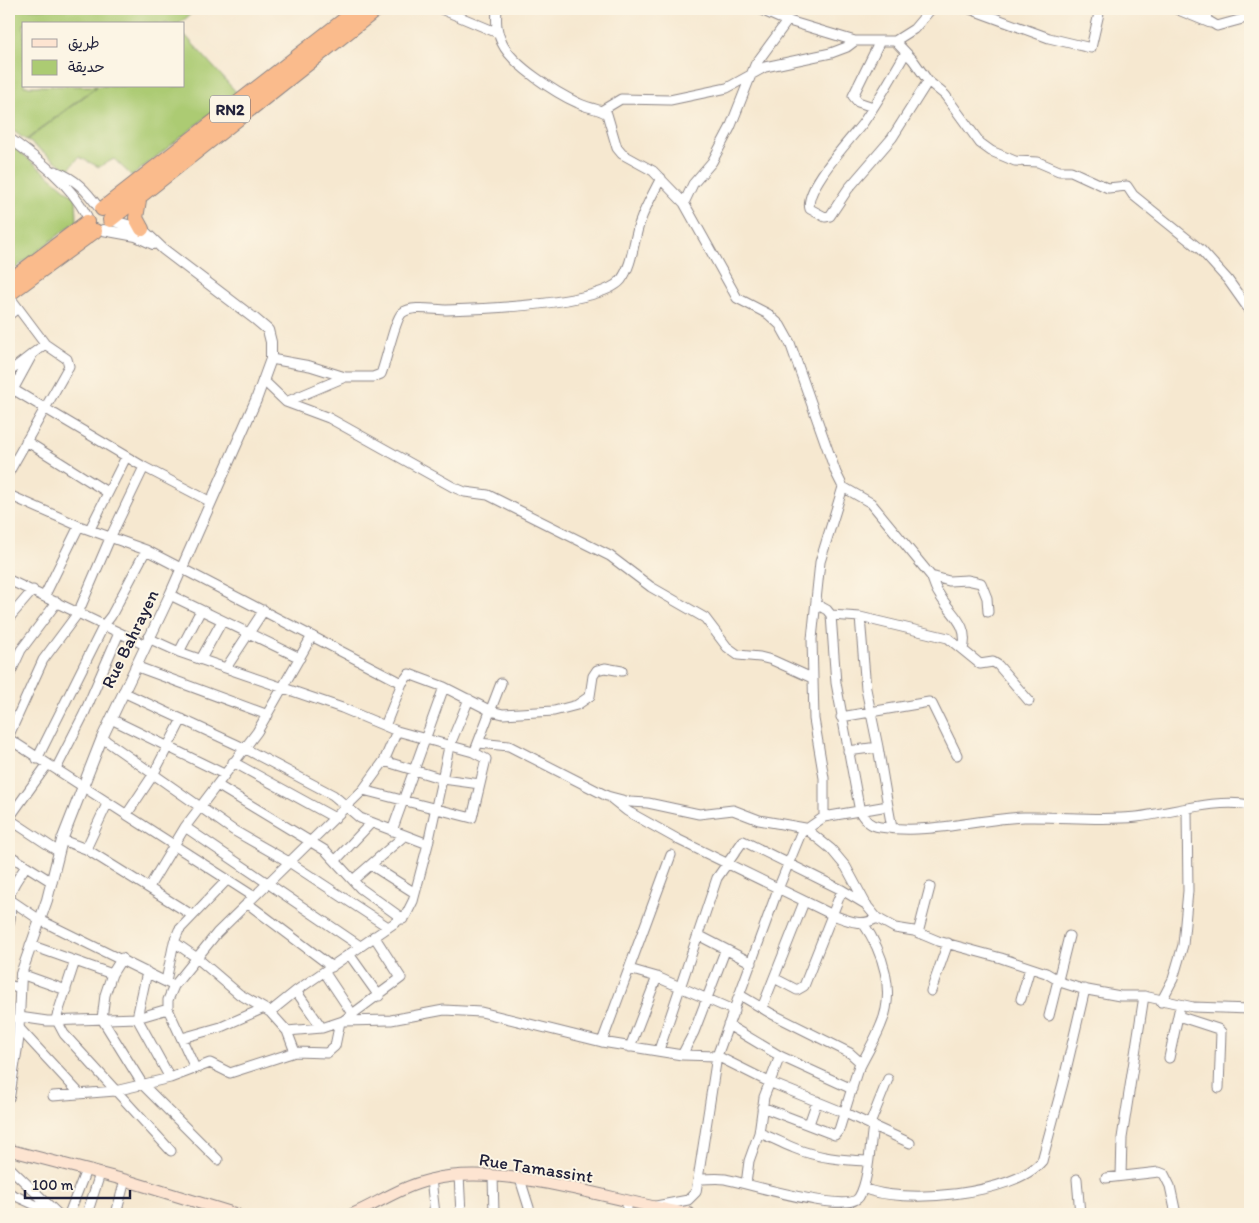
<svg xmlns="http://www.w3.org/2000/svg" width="1259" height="1223" viewBox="0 0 1259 1223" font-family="Itim,'Playpen Sans Arabic',sans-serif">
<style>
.green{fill:#accb73;stroke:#677657}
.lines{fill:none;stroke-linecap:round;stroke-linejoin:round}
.minor-casing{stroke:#8c8586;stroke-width:11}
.tertiary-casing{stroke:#8c8586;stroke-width:12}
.secondary-casing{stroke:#8c8586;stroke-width:13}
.trunk-casing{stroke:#8c8586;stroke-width:16}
.minor{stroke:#fff;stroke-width:9}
.tertiary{stroke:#fff;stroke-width:10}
.secondary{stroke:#fde4d1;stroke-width:11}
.trunk{stroke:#fabb8c;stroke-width:14}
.labels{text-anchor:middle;stroke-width:4;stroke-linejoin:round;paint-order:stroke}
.shield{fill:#fcf5e5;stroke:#63616e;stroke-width:1}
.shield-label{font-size:16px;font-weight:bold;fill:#22223b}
.street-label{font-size:18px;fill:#22223b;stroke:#fcf5e5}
</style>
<rect width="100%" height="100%" fill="#fcf5e5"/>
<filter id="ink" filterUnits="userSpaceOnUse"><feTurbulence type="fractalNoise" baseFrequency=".02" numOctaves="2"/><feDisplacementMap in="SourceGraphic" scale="10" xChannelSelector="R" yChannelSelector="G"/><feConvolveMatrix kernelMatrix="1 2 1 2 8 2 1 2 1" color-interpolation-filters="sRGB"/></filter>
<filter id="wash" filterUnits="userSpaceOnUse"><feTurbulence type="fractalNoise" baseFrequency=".0096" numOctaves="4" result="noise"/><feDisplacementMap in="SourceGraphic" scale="20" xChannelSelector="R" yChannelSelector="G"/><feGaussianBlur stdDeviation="1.12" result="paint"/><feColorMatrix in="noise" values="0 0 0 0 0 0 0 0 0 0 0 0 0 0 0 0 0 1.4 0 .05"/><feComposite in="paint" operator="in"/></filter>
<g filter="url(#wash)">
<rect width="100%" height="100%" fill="#f6e8d0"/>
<path class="green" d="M9,9H186L191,14L179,24H24V86H97L26,140L9,128Z
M184,34L237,93L132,176L114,159L99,167L79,157L68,170L27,140L98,86H184Z
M9,143L76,198L77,221L9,273Z"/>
</g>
<g filter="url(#ink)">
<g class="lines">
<g class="minor-casing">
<path id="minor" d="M441,9L498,33
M497,9C496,21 496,31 502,43C512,65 556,93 578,103C587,108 598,108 607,114L617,148L622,154L653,171L684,203L737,298L768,314L780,325L790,343L836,473L843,487L820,562L812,639L814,719L824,778V817
M759,9L779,18L855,41H895L914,29L931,9
M970,9L1049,38L1091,48L1100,9
M1176,9L1210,23
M1206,9L1207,20L1217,26L1250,17
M895,41L913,60L928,81L945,95L980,143L991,151L1015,161L1038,162L1059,171H1071L1108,188L1127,186L1133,195L1201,250L1228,280L1250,311
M905,54C892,77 878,101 863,123C851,139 803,189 810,209L825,217L830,216L848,189L892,138L928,81
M873,107L858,102L853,96L880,41
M601,111L621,99L670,100L727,88L765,67L831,53L847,47L855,41
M9,138C39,160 69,182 87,216
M55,171C76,179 86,190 99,208
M684,203L693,184L712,162L730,128L755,65L788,20
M9,296L45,344L67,359L69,366L9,472
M9,315L18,308
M271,359L310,366L345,377
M9,372L45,344
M263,380L286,402L329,418L453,487L465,492L488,495L610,556L651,587L705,618L727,647L738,655L760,657L772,660L812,678
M9,387L144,467L211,502
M9,397L33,353
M286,402L345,377H373L381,374C386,362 395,319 402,313C412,305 434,310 447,310C480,309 600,305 621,280C633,264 633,241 640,222C645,207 654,192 661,178
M26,441L107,492
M843,487L871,503L931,576L949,581L967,580L981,583L987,598L988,612
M9,495L79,526L146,550L402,683
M90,529L126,457
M931,576C934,582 935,589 939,594C950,614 970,624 963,649
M9,580L145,645
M45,595L79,526
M170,595L300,658
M816,604L827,610L831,615L836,683L860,812C865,820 870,826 880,827C928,835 976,819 1024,817C1062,816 1099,821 1137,817C1172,813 1216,798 1250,805
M831,615L860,617L866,689L878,747
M860,617L948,638L980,664L993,662L998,665L1029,701
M9,618L33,590
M148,638L179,652L342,708L397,731L473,752L486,759L472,818L363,790
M179,652L201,610
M201,659L222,621
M135,666L268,715
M226,668L264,610
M9,676L21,650L57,602
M123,692L244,748L333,795L360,818L428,844
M841,717L929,702L932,704L957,755
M111,719L224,774
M385,726L402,683L409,674L444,687L491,711L503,714L554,711L577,705L590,696L593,676L597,670L605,668L622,671
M9,735L43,660L78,613L111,536L144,467
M102,738L233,830L289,862L388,927
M9,739L253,896
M479,743L509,746L607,796L630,802L648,803L699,814L733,810L759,820L805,828L831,849L846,867L867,906L877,918L895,928L914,931L938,941L1001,958L1046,973L1063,983L1082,989L1120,996H1144L1193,1007L1250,1009
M476,748L501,683
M37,759L104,625L111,616L146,550
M384,761L443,779L480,784
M233,762L335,818
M56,769L84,714L119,633
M217,785L326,851L360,888L403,919
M612,799L627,811L679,840L833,915C849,921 862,927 877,918
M888,806L892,828
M127,814L153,775L182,719
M9,818L47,765
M9,819L59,852
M185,827L360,946
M392,831L444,687
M62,840L86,849L192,915
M86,849L107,804
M9,855L52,882
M336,860L371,823
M371,865L415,893
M353,880L404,836
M149,887L185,827L257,732L312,636
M9,899L40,920L174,986
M247,903L332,967
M9,924C12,914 10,909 10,900C9,888 20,876 26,866
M918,933L930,887
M700,936L752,963
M174,942L197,958L239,994L270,1012L287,1031L295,1052
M30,945L112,974
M349,954L379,996
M122,958L112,974L105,995L102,1019L143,1085L218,1160
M75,961L56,1019L64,1034L171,1151
M629,969L657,977L735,1011
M147,972L137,1018L170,1078
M325,973L353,1015
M21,974L66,990
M776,979L797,990L804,986L842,890
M166,981L174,942L179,930L227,880
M9,985L20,989
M296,991L322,1028
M931,991L948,943
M740,995L772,1014L850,1053L860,1062L839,1130L835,1135L762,1107
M1021,999L1030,968
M1161,1002L1173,979L1183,945L1188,891L1187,810
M762,1008L804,902
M270,1012L296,991L406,915L413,901L428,844L449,747L469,699
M1049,1016L1069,936
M1178,1016L1218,1029L1221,1032L1219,1088
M19,1017L47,1021L137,1018L168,1009
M343,1021L391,1020L444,1010L481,1012L602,1042L682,1055L717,1056L769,1082L845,1113L910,1143
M728,1025L780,1056L852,1089
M19,1028L80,1094
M287,1031L322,1028L343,1021L401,978L374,936
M182,1038L221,1027L262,1009
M602,1042L671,855
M630,1047L657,977
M659,1050L717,878L743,841L842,890L867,905
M682,1055L694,1032L725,951
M1169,1058L1179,1011
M860,1067C867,1053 875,1040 881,1025C896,991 883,952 863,923
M195,1068L168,1009V1000L174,986L217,933L363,790L384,761L397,731
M53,1096L115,1091L170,1078L210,1063L230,1073L295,1052L327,1053L335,1046L340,1022
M809,1124L817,1101
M870,1124L888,1079
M759,1133C771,1137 782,1143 794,1148C818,1158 843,1160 867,1161
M9,1167L58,1214
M459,1175L461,1214
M493,1176L494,1214
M1121,1176L1122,1138L1144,996
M1106,1178L1159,1172L1164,1174L1170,1186L1176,1214
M431,1179L435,1214
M520,1179L531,1214
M699,1179C708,1179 717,1178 725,1179C746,1183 848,1215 859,1197C869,1181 870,1144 873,1125
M1077,1179L1080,1214
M746,1184L749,1161L759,1133L764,1097L780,1056
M863,1188C902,1205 1014,1195 1042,1161L1063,1083L1085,989
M9,1193L55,1214
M656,1206L688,1200L696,1192L717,1056L778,889L801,833L824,817L888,806L878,747L848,751
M69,1214L86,1170
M87,1214L100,1174
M116,1214L125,1180
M626,1214L628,1201"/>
</g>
<g class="tertiary-casing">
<path id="tertiary" d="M103,230L136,236L153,244
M9,1097L18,1041L21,974L47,900L62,840L102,738L170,595L256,400L271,359V342L268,330L255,319L163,249L142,229L110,220"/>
</g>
<g class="secondary-casing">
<path id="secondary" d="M9,1150L125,1180L236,1214
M353,1214C378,1203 403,1186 430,1180C504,1161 614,1202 690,1214"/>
</g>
<g class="trunk-casing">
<path id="trunk" d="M140,194L136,218L142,229
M102,209L358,9
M110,220L377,9
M9,281L87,222
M9,294L95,231"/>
</g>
<use href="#minor" class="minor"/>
<use href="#tertiary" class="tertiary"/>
<use href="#secondary" class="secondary"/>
<use href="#trunk" class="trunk"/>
</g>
</g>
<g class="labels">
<rect class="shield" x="210" y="95.5" width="40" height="27" rx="4"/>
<g class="shield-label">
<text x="230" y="115">RN2</text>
</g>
<g class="street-label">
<text transform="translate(130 639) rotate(-64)" y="6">Rue Bahrayen</text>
<text transform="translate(536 1168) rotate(9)" y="6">Rue Tamassint</text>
</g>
</g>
<rect width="1259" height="1223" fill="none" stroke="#fcf5e5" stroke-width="30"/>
<rect x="22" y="22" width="162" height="65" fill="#fcf5e5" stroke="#a5a1a1"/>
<rect x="32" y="39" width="25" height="8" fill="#fde4d1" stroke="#a5a1a1"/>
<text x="68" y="48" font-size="15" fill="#22223b">طريق</text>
<rect x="32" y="60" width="25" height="15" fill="#accb73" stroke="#a5a1a1"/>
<text x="68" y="72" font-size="15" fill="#22223b">حديقة</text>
<path d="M25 1190v8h105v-8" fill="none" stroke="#22223b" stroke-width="2.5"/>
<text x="32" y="1190" font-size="15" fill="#22223b" stroke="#fcf5e5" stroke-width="4" paint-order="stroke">100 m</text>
</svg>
